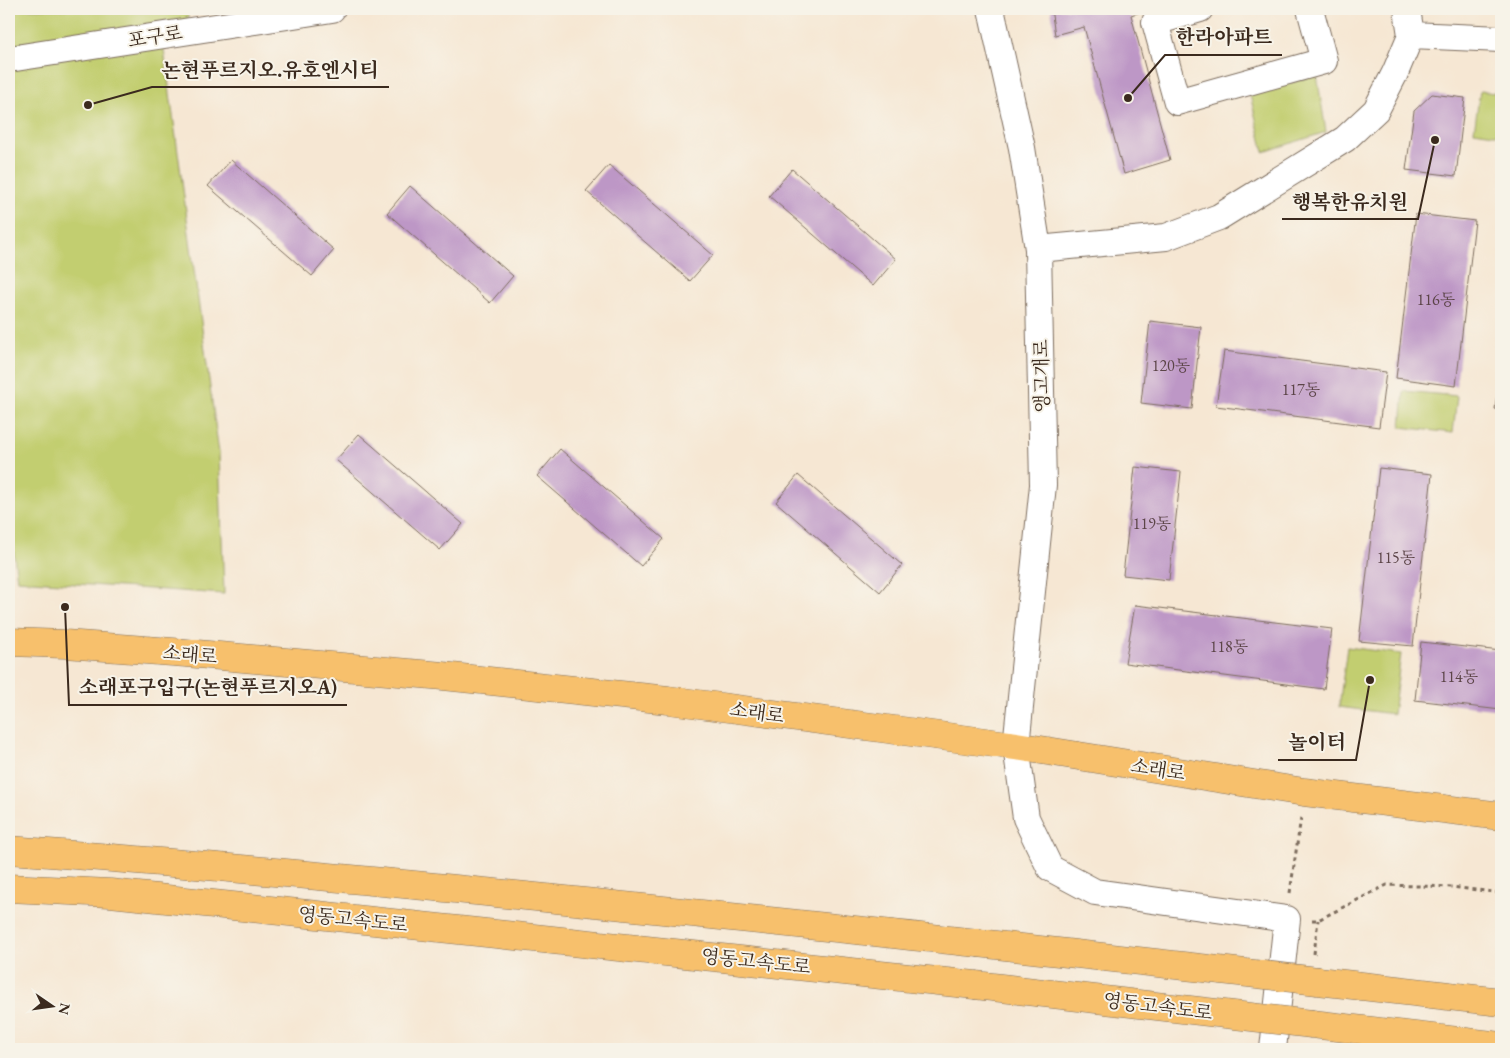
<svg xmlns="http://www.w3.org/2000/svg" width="1510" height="1058" viewBox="0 0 1510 1058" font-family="'EB Garamond','Noto Serif KR',serif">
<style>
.green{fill:#c2ce70;stroke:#7e7c47}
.building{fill:#bd97c6}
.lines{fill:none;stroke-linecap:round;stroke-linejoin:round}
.minor-casing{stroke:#7c6c5d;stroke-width:28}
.major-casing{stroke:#7c6c5d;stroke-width:29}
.highway-casing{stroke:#7c6c5d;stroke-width:29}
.path{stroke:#7c6c5d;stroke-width:3;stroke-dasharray:4 4;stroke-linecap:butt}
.minor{stroke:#fff;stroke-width:26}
.major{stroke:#f7c06c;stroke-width:28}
.highway{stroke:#f7c06c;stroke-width:28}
.highway-bridge-casing{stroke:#7c6c5d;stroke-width:29;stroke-linecap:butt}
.highway-bridge{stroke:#f7c06c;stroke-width:28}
.labels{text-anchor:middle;stroke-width:4;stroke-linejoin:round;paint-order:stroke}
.number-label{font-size:16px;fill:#5c4548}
.street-label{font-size:19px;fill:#3b2a1e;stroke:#f7f3e8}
.leader{fill:none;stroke:#3b2a1e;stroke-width:2}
.callout-dot{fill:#3b2a1e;stroke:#f7f3e8;stroke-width:2}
.callout-label{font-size:20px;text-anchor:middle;font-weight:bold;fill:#3b2a1e;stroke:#f7f3e8;stroke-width:4;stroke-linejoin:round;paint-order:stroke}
</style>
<rect width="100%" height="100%" fill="#f7f3e8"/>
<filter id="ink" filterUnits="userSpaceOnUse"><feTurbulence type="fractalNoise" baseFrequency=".02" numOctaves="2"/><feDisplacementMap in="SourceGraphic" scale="10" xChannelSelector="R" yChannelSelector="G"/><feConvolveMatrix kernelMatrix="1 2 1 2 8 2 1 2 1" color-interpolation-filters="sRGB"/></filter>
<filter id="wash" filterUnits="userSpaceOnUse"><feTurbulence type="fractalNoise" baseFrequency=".0096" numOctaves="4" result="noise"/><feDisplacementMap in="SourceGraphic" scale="20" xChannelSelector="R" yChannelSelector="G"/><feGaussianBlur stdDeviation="1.12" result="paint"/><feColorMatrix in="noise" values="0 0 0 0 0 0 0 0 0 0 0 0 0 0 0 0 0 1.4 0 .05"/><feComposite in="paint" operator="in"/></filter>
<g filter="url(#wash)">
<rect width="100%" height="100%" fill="#f6e7d3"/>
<path class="green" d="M9,9H187L190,31L162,35L219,453L224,594L17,580L9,513Z
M1317,75L1326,132L1264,152L1250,95Z
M1480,91L1501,94V135L1474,131Z
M1404,391L1457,396L1453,433L1401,427Z
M1347,647L1401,654L1393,714L1339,707Z"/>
<g id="blocks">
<path class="building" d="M1051,9H1150L1131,15L1170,160L1124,174L1084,27L1055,35Z
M1432,94L1465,98L1456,176L1406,170L1414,111Z
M231,160L334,250L312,276L208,186Z
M609,165L713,255L690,281L586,191Z
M792,169L896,259L873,286L769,196Z
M410,186L513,276L490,303L387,213Z
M1416,214L1475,221L1456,386L1396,378Z
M1150,321L1201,327L1192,409L1141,403Z
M1224,351L1386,372L1379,427L1216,406Z
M1499,377L1501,378V410L1495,409Z
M359,434L463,524L440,550L336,460Z
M560,449L664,539L641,566L537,476Z
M1135,467L1181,472L1169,580L1123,575Z
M1379,468L1432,474L1413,646L1359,641Z
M798,475L902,565L880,592L776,502Z
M1135,605L1332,629L1324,689L1125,663Z
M1421,642L1501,651V710L1415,700Z"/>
</g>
</g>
<g filter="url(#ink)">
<use href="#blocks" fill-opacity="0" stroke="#7c6c5d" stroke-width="1"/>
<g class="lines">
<g class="minor-casing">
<path id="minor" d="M991,9L1022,148L1038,249L1043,485L1016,746L1026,818L1050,868L1095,892L1287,919L1273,1049
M1200,9L1155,22L1177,102L1324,61L1310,9
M1407,9L1411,35
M1411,35L1501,39
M9,59L332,9
M1038,249L1166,237L1219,217L1345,139L1376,110L1395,73L1411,35"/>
</g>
<g class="major-casing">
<path id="major" d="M9,642L65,644L186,653L443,676L668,700L1016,746L1304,792L1501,816"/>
</g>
<g class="highway-casing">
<path id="highway" d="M9,850C332,874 655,909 978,943
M9,888L110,893L975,985
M1318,981L1501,1002
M1312,1024L1501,1046"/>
</g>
<path class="path" d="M1290,893L1301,817
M1312,920H1318L1387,885L1452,887L1501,893
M1314,954L1318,920"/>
<use href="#minor" class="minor"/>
<use href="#major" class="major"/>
<use href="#highway" class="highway"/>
<g class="highway-bridge-casing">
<path id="highway-bridge" d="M978,943L1318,981
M975,985L1312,1024"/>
</g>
<use href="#highway-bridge" class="highway-bridge"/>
</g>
</g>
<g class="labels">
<g class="number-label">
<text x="1436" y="305">116동</text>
<text x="1171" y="371">120동</text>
<text x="1301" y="395">117동</text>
<text x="1152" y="529">119동</text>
<text x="1396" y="563">115동</text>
<text x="1229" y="652">118동</text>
<text x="1459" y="682">114동</text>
</g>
<g class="street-label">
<text transform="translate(155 36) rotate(-9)" y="7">포구로</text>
<text transform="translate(1041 376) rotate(-91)" y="7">앵고개로</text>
<text transform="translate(190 654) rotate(5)" y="7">소래로</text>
<text transform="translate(757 712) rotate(8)" y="7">소래로</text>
<text transform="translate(1158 769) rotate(9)" y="7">소래로</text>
<text transform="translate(353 919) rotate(6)" y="7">영동고속도로</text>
<text transform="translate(756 961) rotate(6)" y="7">영동고속도로</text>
<text transform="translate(1158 1006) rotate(7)" y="7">영동고속도로</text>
</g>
</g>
<path class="leader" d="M1128 98L1165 55H1282M88 105L152 87H389M1435 140L1418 219H1282M65 607L69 705H347M1370 680L1356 760H1278"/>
<g class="callout-dot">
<circle cx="1128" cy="98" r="5"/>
<circle cx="88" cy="105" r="5"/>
<circle cx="1435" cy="140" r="5"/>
<circle cx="65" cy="607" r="5"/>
<circle cx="1370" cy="680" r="5"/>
</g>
<g class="callout-label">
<text x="1224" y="44">한라아파트</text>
<text x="270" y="77">논현푸르지오.유호엔시티</text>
<text x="1350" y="209">행복한유치원</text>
<text x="208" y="694">소래포구입구(논현푸르지오A)</text>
<text x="1317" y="749">놀이터</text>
</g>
<rect width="1510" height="1058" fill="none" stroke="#f7f3e8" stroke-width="30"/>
<g transform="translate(52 1006) rotate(103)" stroke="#f7f3e8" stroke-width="4" paint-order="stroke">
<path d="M0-4L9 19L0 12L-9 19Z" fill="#3b2a1e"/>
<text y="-8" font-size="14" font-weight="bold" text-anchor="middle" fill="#3b2a1e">N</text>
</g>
</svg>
